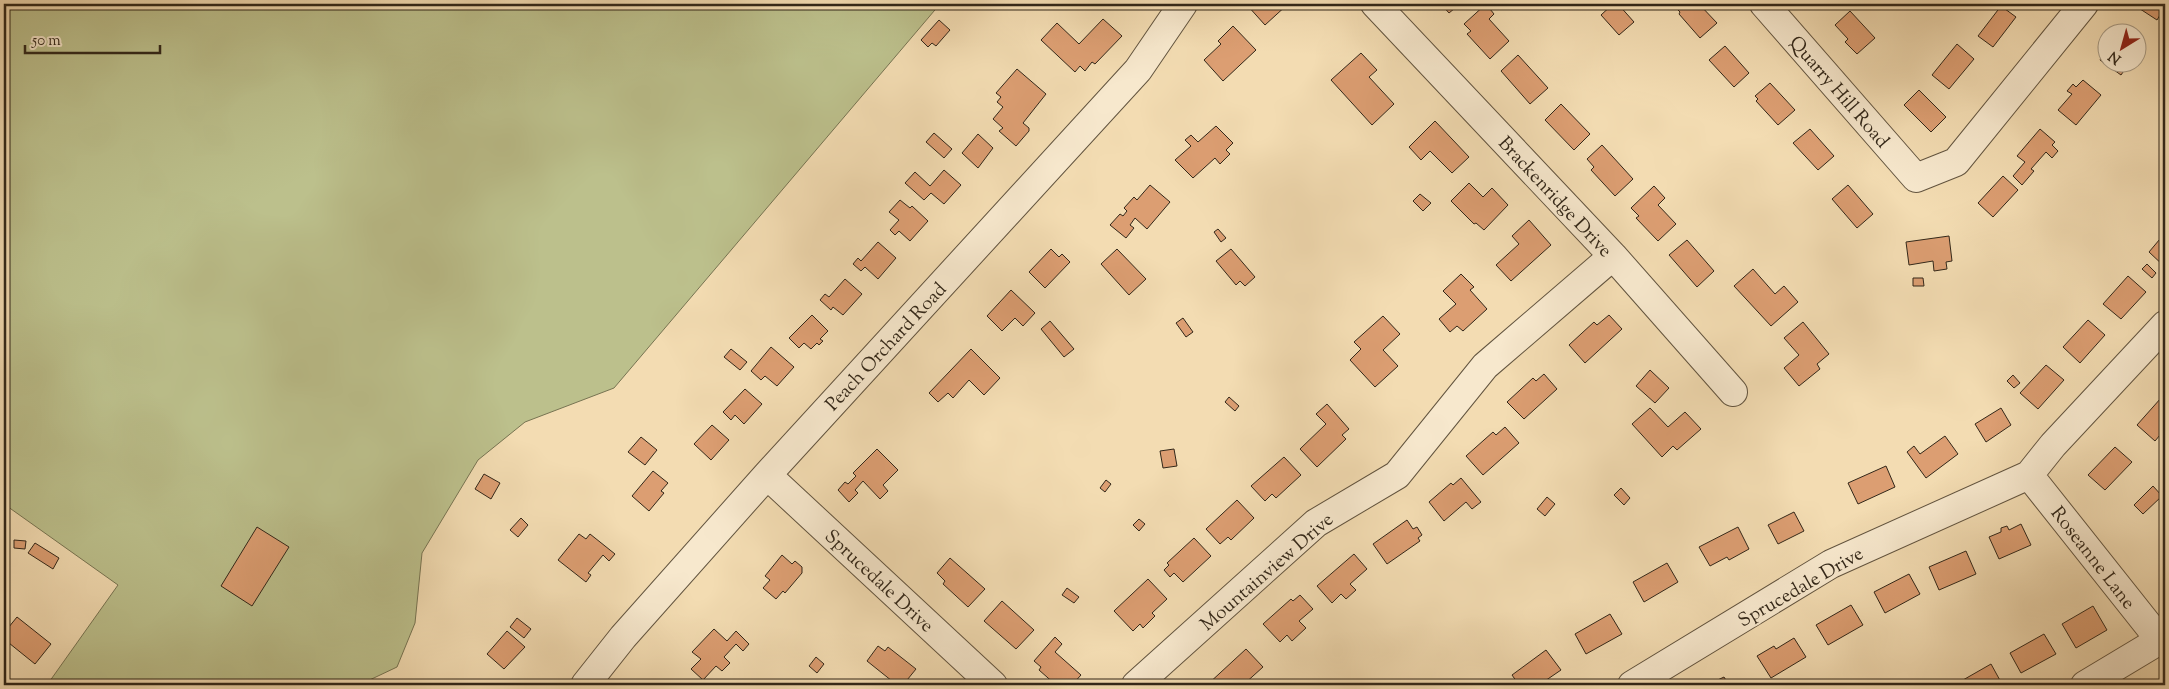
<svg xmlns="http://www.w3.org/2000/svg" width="2169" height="689" viewBox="0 0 2169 689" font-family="'Sorts Mill Goudy',serif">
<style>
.green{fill:#bcc08c;stroke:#777452}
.building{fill:#dc9e72;stroke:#322719}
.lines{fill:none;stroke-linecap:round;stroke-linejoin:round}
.minor-casing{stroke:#62543f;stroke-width:30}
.minor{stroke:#f7e8cd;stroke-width:28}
.labels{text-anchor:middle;stroke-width:4;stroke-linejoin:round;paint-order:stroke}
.street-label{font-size:19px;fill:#322719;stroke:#f7e8cd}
</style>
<rect width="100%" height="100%" fill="#f3dcb2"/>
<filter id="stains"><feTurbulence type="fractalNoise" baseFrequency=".004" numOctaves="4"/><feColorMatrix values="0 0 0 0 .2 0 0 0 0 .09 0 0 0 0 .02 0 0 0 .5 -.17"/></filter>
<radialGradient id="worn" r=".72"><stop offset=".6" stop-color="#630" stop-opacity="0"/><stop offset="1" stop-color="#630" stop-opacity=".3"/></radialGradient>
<path class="green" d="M4,4H940L614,388L525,422L478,460L422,553L415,623L397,667L359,685H47L118,585L4,504Z"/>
<path class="building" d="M1248,4H1288L1265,25L1247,5Z
M1441,4H1460L1449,13Z
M1486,4L1494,14L1489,19L1509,41L1490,59L1467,34L1471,31L1464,24Z
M1613,4H1618L1634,22L1619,35L1601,15Z
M1683,4H1699L1717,23L1700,38L1679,14L1680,12L1677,9Z
M2134,4H2165V7L2157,20L2134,5Z
M2001,6L2016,17L1993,47L1978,36Z
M1850,11L1875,38L1857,54L1845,42L1848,39L1835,25Z
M1103,19L1122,36L1095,64L1092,62L1085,71L1080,66L1075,72L1041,40L1057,23L1079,44Z
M939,20L950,30L936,46L932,43L928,47L921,40Z
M1233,26L1256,50L1223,81L1204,60L1221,44L1218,41Z
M1957,44L1974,59L1949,89L1932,75Z
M1725,46L1749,73L1734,87L1709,60Z
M2106,50V62H2130L2121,75L2100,60Z
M1361,53L1377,70L1369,77L1394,104L1372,125L1331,80Z
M1518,55L1548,88L1530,104L1501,71Z
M1017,69L1046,94L1023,123L1029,128V131L1016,146L999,131L1003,128L993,119L1003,107L997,102L1001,97L996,93Z
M2083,80L2101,95L2076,125L2058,110L2072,94L2067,91L2073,84L2076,87Z
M1770,83L1795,110L1778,125L1756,101L1758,99L1755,96Z
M1919,90L1946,117L1931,132L1904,105Z
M1561,104L1590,134L1574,150L1545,120Z
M1435,121L1469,157L1452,173L1430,151L1421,160L1409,147Z
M1216,126L1233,143L1226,150L1230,154L1220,164L1215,158L1193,178L1175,160L1191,146L1185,140L1191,135L1198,142Z
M1810,129L1834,156L1818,170L1793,143Z
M2040,129L2055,142L2052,145L2058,151L2052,158L2046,152L2031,169L2034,171L2022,185L2013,176L2025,162L2017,156Z
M934,133L952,149L944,158L926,142Z
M978,134L993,148L978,168L962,153Z
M1602,145L1633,179L1615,196L1591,170L1594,167L1587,159Z
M944,170L961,185L944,204L931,193L924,200L905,183L915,172L930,186Z
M2003,176L2018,190L1993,217L1978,203Z
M1469,183L1483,197L1492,188L1508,205L1484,230L1476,223L1474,224L1451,201Z
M1150,185L1170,202L1147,229L1135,218L1130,225L1134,228L1126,238L1110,225L1120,214L1123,216L1127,211L1124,208L1134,197L1137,200Z
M1848,185L1873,214L1857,228L1832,199Z
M1654,186L1665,198L1658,205L1676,224L1658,241L1636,218L1639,216L1631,208Z
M1420,194L1431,203L1423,211L1413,201Z
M900,200L910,208L912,206L928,221L910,241L899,231L895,235L890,230L899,220L889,212Z
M1529,220L1551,245L1511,281L1496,265L1519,244L1512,236Z
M1218,229L1226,238L1221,242L1214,232Z
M2165,233V267L2149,252Z
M1949,236L1952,261L1946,262L1947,269L1934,271L1933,261L1909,265L1906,242Z
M1687,240L1714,271L1697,287L1669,255Z
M878,242L896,258L878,279L865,267L861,271L853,264L858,258L861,261Z
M1051,249L1059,257L1062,254L1070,262L1045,288L1029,272Z
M1117,249L1146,279L1129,295L1101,264Z
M1231,249L1255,277L1245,286L1240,281L1236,285L1216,261Z
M2147,264L2156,273L2152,278L2142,269Z
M1753,269L1775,294L1784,286L1798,302L1771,326L1734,286Z
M1461,274L1474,287L1470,290L1487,309L1463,331L1457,326L1450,332L1439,319L1456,304L1443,291Z
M2128,276L2146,292L2121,319L2103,304Z
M1913,278H1923L1924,286H1913Z
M845,279L862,294L843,315L833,307L831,310L820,300L825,294L829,297Z
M1011,290L1035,313L1023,326L1015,318L1002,331L987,316Z
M812,315L828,331L820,339L823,341L819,345L817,343L811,349L804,343L799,348L789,338Z
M1609,315L1622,329L1585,363L1569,345L1594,322L1597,325Z
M1383,316L1400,334L1383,350L1398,366L1375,387L1350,360L1361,349L1354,342Z
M1183,318L1193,332L1186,337L1176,323Z
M2088,320L2105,335L2080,363L2063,347Z
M1050,321L1074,349L1064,357L1041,329Z
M1803,322L1829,354L1817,364L1820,369L1799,386L1784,368L1799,355L1784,338Z
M771,347L794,367L777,386L765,376L761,380L751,371Z
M731,349L747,362L740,370L724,357Z
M971,349L1000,378L984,395L969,380L953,398L948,393L938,402L929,393Z
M2046,365L2064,380L2038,409L2020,393Z
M1650,370L1669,388L1655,403L1636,386Z
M1544,374L1557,389L1524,419L1507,402L1533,378L1536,381Z
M2013,375L2020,383L2014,388L2007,381Z
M745,389L762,404L744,424L735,415L731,420L723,412Z
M1229,397L1239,406L1235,411L1225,402Z
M2161,398L2165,402V429L2155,441L2137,425Z
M1327,404L1349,429L1342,435L1346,439L1317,467L1300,449L1326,424L1316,414Z
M1650,408L1668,427L1685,412L1701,429L1677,450L1673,446L1662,457L1632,424Z
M2001,408L2011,425L1986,442L1975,424Z
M712,425L729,440L711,460L694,444Z
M1505,427L1519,443L1483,475L1466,456L1493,432L1496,435Z
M1945,436L1958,454L1926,478L1907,452L1914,446L1920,454Z
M641,437L657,450L645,465L628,452Z
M2115,447L2132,462L2105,490L2088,475Z
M877,449L898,470L883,485L888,491L880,499L863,481L855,490L858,493L849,502L838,490L845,482L848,484L856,476L853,473Z
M1174,449L1177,466L1163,468L1160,451Z
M1284,457L1301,475L1276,498L1272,494L1265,501L1251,486Z
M1886,466L1895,487L1858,504L1848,483Z
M653,471L668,483L661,491L664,493L649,511L632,496Z
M484,474L500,483L491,499L475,489Z
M1461,478L1481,502L1472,509L1466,502L1444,521L1429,502L1451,483L1453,485Z
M1106,480L1111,484L1105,492L1100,488Z
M2153,486L2162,496L2143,514L2134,505Z
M1621,488L1630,498L1624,505L1614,495Z
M1547,497L1555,504L1545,516L1537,509Z
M1237,500L1254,518L1231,540L1228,537L1220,544L1206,529Z
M1794,512L1804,531L1778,544L1768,525Z
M521,518L528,525L518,537L510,530Z
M1139,519L1145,524L1139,531L1133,525Z
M1407,520L1413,529L1417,527L1422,535L1418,538L1420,541L1387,564L1373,544Z
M2021,524L2031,545L1999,559L1989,537L2001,532V528L2007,526L2009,530Z
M257,527L289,547L252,606L221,586Z
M1738,527L1749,549L1729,560L1727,557L1710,566L1699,547Z
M579,534L586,539L590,534L615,554L609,561L603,555L588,573L591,575L586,582L558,560Z
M1194,538L1211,556L1183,582L1174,573L1170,577L1164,570L1169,565L1167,563Z
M14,540L26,541L25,549L14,548Z
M35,543L59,558L53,569L28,553Z
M1966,551L1976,574L1939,590L1929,567Z
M1354,554L1367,569L1350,584L1356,590L1346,599L1341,594L1332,603L1317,586Z
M782,555L792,564L795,561L802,567V573L785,593L783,591L776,599L763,588L770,580L765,576Z
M950,558L985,589L968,607L943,584L945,581L937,573Z
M1667,563L1678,582L1644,602L1633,582Z
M1909,574L1920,594L1885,613L1874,592Z
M1148,579L1167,599L1152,613L1155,616L1143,628L1140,624L1133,631L1114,611Z
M1067,588L1079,597L1074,603L1062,595Z
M1300,595L1313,609L1299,621L1306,628L1292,641L1287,635L1280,642L1263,624L1291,599L1293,601Z
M1002,601L1034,630L1016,649L984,621Z
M1851,605L1863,625L1828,645L1816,625Z
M2093,606L2107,630L2076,648L2062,624Z
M1610,614L1622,634L1586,654L1575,634Z
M17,617L51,644L35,664L4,639V633Z
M517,618L531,629L524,638L510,627Z
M714,629L727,641L736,631L749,644L743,651L736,644L724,657L730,663L722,671L716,666L703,680L691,669L701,659L692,652Z
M507,631L525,647L504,669L487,654Z
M2044,634L2056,654L2021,673L2010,653Z
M1055,637L1062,644L1055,652L1081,675L1072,685H1056L1039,670L1041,667L1034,661Z
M1794,638L1806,657L1771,678L1757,656L1774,646L1776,649Z
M878,646L885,651L888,647L916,669L903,685H897L867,661Z
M1246,649L1263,667L1243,685H1207Z
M1546,650L1561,670L1539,685H1519L1512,675Z
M816,657L824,664L817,673L809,666Z
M1991,664L2002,684L1957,685L1956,684Z
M1724,677L1729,685H1707Z"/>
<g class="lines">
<g class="minor-casing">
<path id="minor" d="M1375,4L1613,256L1733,392
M1764,4L1916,178L1956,162L2084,4
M767,475L993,685
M2029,475L2160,640
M585,685L623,637L767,475L1138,70L1183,4
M1136,685L1316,523L1397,475L1485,366L1613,256
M1632,685L1831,564L2029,475L2053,445L2165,325
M2085,685L2165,637"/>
</g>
<use href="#minor" class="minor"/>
</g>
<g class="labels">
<g class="street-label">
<text transform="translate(1840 91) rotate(49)" y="7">Quarry Hill Road</text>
<text transform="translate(1556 196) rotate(47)" y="7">Brackenridge Drive</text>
<text transform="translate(885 346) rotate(-47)" y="7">Peach Orchard Road</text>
<text transform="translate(2094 557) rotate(52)" y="7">Roseanne Lane</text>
<text transform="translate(1266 571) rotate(-41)" y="7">Mountainview Drive</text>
<text transform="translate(880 580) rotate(43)" y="7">Sprucedale Drive</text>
<text transform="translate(1800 586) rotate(-30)" y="7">Sprucedale Drive</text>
</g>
</g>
<rect width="2169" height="689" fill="none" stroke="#f3dcb2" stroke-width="20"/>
<rect x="5" y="5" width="2159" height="679" fill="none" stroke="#322719" stroke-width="2.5"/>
<rect x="10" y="10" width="2149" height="669" fill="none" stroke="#322719"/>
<g transform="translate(2122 48) rotate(217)"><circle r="24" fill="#f7e8cd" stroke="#a89b85"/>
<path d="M0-4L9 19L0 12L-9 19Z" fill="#8f2418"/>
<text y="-8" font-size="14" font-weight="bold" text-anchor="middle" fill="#322719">N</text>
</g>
<path d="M25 45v8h135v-8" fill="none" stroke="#322719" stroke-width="2.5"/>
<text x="32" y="45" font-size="15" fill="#322719" stroke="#f7e8cd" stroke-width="4" paint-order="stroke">50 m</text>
<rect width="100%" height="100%" filter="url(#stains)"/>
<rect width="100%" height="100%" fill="url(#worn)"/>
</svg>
